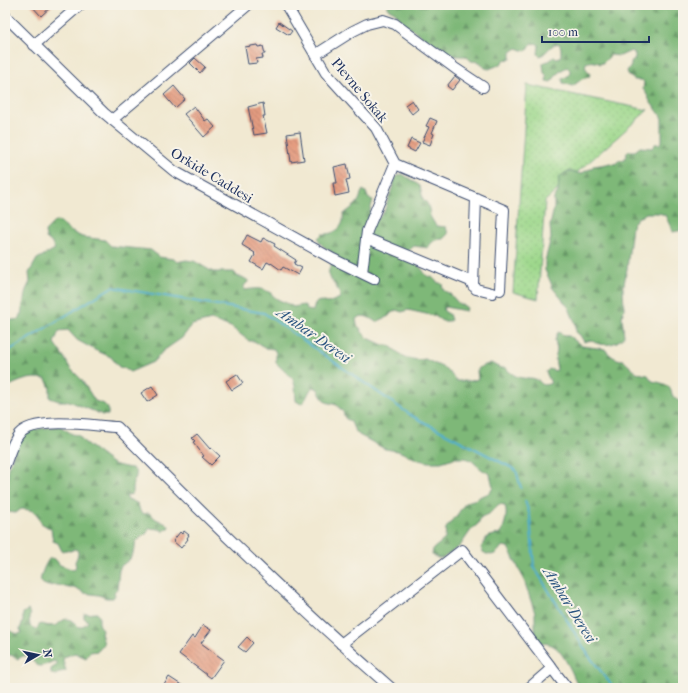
<svg xmlns="http://www.w3.org/2000/svg" width="688" height="693" viewBox="0 0 688 693" font-family="'IM FELL French Canon',serif">
<style>
.grass{fill:url(#grass-dots);stroke:#5c8475}
.forest{fill:url(#forest-firs);stroke:#4c746b}
.lines{fill:none;stroke-linecap:round;stroke-linejoin:round}
.stream{stroke:#4fafce;stroke-width:2}
.building{fill:url(#building-back-hatch)}
.minor-casing{stroke:#3b4b6f;stroke-width:12}
.minor{stroke:#fff;stroke-width:10}
.labels{text-anchor:middle;stroke-width:4;stroke-linejoin:round;paint-order:stroke}
.street-label{font-size:14px;fill:#1b2f5e;stroke:#f7f3e8}
.water-label{font-size:15px;font-style:italic;fill:#2b5580;stroke:#f7f3e8}
</style>
<defs>
<pattern id="grass-dots" width="8" height="8" patternUnits="userSpaceOnUse"><rect width="8" height="8" fill="#9ed88c"/><path d="M2 2h.1M6 6h.1" fill="none" stroke="#88ba7b" stroke-width="1.8" stroke-linecap="round"/></pattern>
<pattern id="forest-firs" width="22" height="20" patternUnits="userSpaceOnUse"><rect width="22" height="20" fill="#7eb878"/><path d="M5 1l3.5 6h-7zM16 11l3.5 6h-7z" fill="#669666"/></pattern>
<pattern id="building-back-hatch" width="6" height="6" patternUnits="userSpaceOnUse"><rect width="6" height="6" fill="#e49c80"/><path d="M-1 5l2 2M0 0l6 6M5-1l2 2" fill="none" stroke="#b8806c"/></pattern>
</defs>
<rect width="100%" height="100%" fill="#f7f3e8"/>
<filter id="ink" filterUnits="userSpaceOnUse"><feTurbulence type="fractalNoise" baseFrequency=".025" numOctaves="2"/><feDisplacementMap in="SourceGraphic" scale="8" xChannelSelector="R" yChannelSelector="G"/><feConvolveMatrix kernelMatrix="1 2 1 2 8 2 1 2 1" color-interpolation-filters="sRGB"/></filter>
<filter id="wash" filterUnits="userSpaceOnUse"><feTurbulence type="fractalNoise" baseFrequency=".012" numOctaves="4" result="noise"/><feDisplacementMap in="SourceGraphic" scale="16" xChannelSelector="R" yChannelSelector="G"/><feGaussianBlur stdDeviation="0.9" result="paint"/><feColorMatrix in="noise" values="0 0 0 0 0 0 0 0 0 0 0 0 0 0 0 0 0 1.4 0 .05"/><feComposite in="paint" operator="in"/></filter>
<g filter="url(#wash)">
<rect width="100%" height="100%" fill="#f1e9d2"/>
<path class="grass" d="M527,85L648,110L545,201L538,299L513,292Z"/>
<path class="forest" d="M387,5H683V230L673,232L665,215L659,213H646L642,216L637,218L632,226L627,269L623,289L624,308L622,317L624,336C617,346 599,347 591,340L584,342L580,335L576,332V325L569,308L552,287L551,283L545,270V261L551,238L550,226L554,208V198L558,192L559,177L566,172L571,171L581,174L587,170L591,169L593,166C599,165 604,165 610,163L615,164L620,160H624L628,151H635L640,147L652,148L655,144H660L662,141V119C660,113 655,108 651,103C648,98 647,93 643,89L644,82L642,80H635L629,76L627,71L631,66V62L635,59V54L631,51L620,56L611,55L604,62L600,64C596,61 590,61 586,63L585,67L590,74L589,77L582,79L573,86L563,83L562,79L568,76L570,73V70L567,67L560,71L551,82L546,81L547,76L544,73L543,64L544,62L549,61L554,57L558,58L561,56V48L559,43C547,46 549,52 540,56L538,54L539,45L536,43L530,45L529,49L525,51L517,48L511,52V59L504,60L501,64L489,69L485,68L480,62L471,61L466,56H455L444,51L438,45L435,46L430,40L426,39L403,23L395,12L389,9Z
M402,174C408,177 414,182 420,186L423,199L427,203L429,209L430,216L436,226L446,227L448,234L443,239C435,239 432,241 428,248L414,246L408,251L409,261C413,263 416,264 419,266C425,271 424,277 432,277L437,282L442,284L443,290L450,294L459,304L463,305L467,308L466,311L445,307L443,309L445,312L449,314L451,320L449,321H442L435,316L408,310L402,312L396,310L390,314L389,316L376,322C370,318 363,313 356,319L357,325L360,328L362,332L368,338L383,345L390,346L405,358L419,360L425,359L446,369L457,381H471L478,379L477,371L480,367L491,363L500,368H506C510,373 516,377 522,378C526,379 531,377 535,379C543,382 540,388 551,383L546,372L549,369L556,371L557,369L555,359L557,350L555,340L558,332L566,336H569L582,346L605,349C609,355 616,360 623,360C633,369 633,373 648,375L652,381C657,382 664,383 668,386C674,393 669,398 683,402V688H578C576,679 563,652 555,647C547,641 543,646 535,639V613L523,577L508,547L502,546C497,554 492,558 483,552L481,548L487,537L501,533C505,524 508,515 505,505L499,504L489,514L481,517L478,524L471,530L460,546L443,558H438L432,555L433,549L445,539L446,528L457,515L466,502L477,499L481,496L490,493L493,487L490,474L481,469L471,460L464,458H454L441,462H428L419,460L398,451L385,449L359,435L354,429L351,422L345,418L343,412L337,405L326,402L321,396L318,389L313,387C307,392 308,399 301,404L296,401L295,386L293,379L276,363V353L274,349L266,348L254,341H249L231,327L211,320L192,325L182,338L163,351L153,362L130,372L124,368L119,367L111,357L95,350L77,340L68,330L59,331L54,343L64,357L70,368L81,379L95,401L104,404L108,408V415H103L69,401H59L50,398V388L46,379C29,376 20,381 5,388V321L20,319L26,290L30,282L29,273L37,259L55,249L51,242L46,238L45,231L54,222L58,221L70,231L82,237L105,240L111,246L151,250L159,257L174,259L177,262L186,260L194,261L213,272H234L238,277H242L249,281L244,286V290C253,289 260,287 269,292C272,293 273,297 276,298C281,302 287,302 293,307L304,305L307,310L313,311L315,303L320,301L328,303L340,298C341,287 326,279 329,270C330,265 335,260 337,256C329,249 321,248 318,238L322,234C334,235 345,227 343,215C348,210 356,206 359,200C361,196 360,194 363,190L366,192L368,198L373,200L370,211L375,222L384,212L396,177Z
M60,426L72,434L78,435L84,442L113,464C117,465 128,468 132,468C137,472 137,474 135,479L133,481V493L126,497L129,501L131,500L138,504L140,511L142,514L149,513L156,519L168,525L169,527L163,532L162,530C157,528 154,529 150,528L146,534L136,541L134,550L130,559L121,566L119,570L117,589L114,592L115,595L113,598H106L99,595L84,593L80,590L74,588H69L58,585L48,586L41,583C39,577 46,562 50,558L55,559L60,565L74,570L76,566L75,562L78,555V551L75,549L70,551L65,550L62,551L58,543L53,541L51,529L41,523C37,511 33,510 21,509L16,513L7,512L5,509V484L8,478V467L12,460L13,454L20,437L32,430Z
M28,610L31,614L29,617L30,626L36,630L40,624C45,625 52,627 57,625C61,622 65,617 71,620C74,622 76,625 79,627H82L88,622L87,620L84,618V614L97,613L99,616V623L102,630L101,633L104,644L98,651L90,652L86,658L75,653L64,657L63,661L66,671L60,672L56,675L51,674V669L57,665L55,661C50,662 45,666 40,666C31,665 31,649 18,659L11,655H5V629L18,634L22,633L20,629L23,621V613Z"/>
<g class="lines">
<path class="stream" d="M5,353L112,287L264,313L412,416L516,470L521,488
M525,501L530,516L534,567L589,656L614,688"/>
</g>
<g id="blocks">
<path class="building" d="M31,5H53L41,16Z
M279,22L292,31L289,35L276,27Z
M257,45L258,47L263,46L265,54H262L263,58L256,59L257,63L248,64L245,47Z
M195,58L205,67L200,73L190,63Z
M455,76L460,80L452,90L447,86Z
M174,86L185,99L175,108L164,95Z
M412,100L418,109L412,114L405,105Z
M263,103L265,116H263L267,133L254,135L248,107Z
M194,106L205,121L208,119L215,127L204,137L184,114Z
M430,118L437,121L432,133L434,134L430,145L422,142L429,127L426,126Z
M300,132L304,160L291,162L287,134Z
M411,139L420,143L415,152L407,148Z
M347,164L350,179L346,180L349,193L335,196L333,183H337L334,167Z
M247,235L261,242L263,238L275,244L274,246L296,260L294,264L302,268L298,275L283,267L281,270L271,263V264L267,262L263,269L251,262L255,255L254,254L255,253L242,245Z
M237,374L243,383L232,390L226,381Z
M152,386L158,395L147,402L141,393Z
M197,434L210,449L211,448L220,456L211,465L202,457L204,456L193,442L195,441L192,438Z
M184,531L189,535L187,538L188,539L181,548L173,541L180,532L182,534Z
M203,625L211,630L201,643L224,660L211,678L179,654L192,636L195,638Z
M247,637L253,643L245,652L238,647Z
M169,677L186,688H162Z"/>
</g>
</g>
<g filter="url(#ink)">
<use href="#blocks" fill-opacity="0" stroke="#3b4b6f" stroke-width="1"/>
<g class="lines">
<g class="minor-casing">
<path id="minor" d="M286,5L326,73L376,128L395,164L367,231L362,273
M5,16L104,113L174,171L333,259L374,279
M34,45L80,5
M315,55L353,31L367,24L383,20L395,24L456,69L483,87
M112,120L248,5
M395,164L504,210L500,290
M366,238L470,281L476,289L492,293
M473,286L476,198
M5,465C9,455 12,443 19,434C35,416 94,426 117,427C205,517 296,605 391,688
M341,644L462,550L567,688
M529,688L552,668"/>
</g>
<use href="#minor" class="minor"/>
</g>
</g>
<g class="labels">
<g class="street-label">
<text transform="translate(360 90) rotate(50)" y="5">Plevne Sokak</text>
<text transform="translate(212 175) rotate(31)" y="5">Orkide Caddesi</text>
</g>
<g class="water-label">
<text transform="translate(314 335) rotate(35)" y="5">Ambar Deresi</text>
<text transform="translate(570 605) rotate(58)" y="5">Ambar Deresi</text>
</g>
</g>
<rect width="688" height="693" fill="none" stroke="#f7f3e8" stroke-width="20"/>
<g transform="translate(38 655) rotate(81)" stroke="#f7f3e8" stroke-width="3" paint-order="stroke">
<path d="M0-3L7 15L0 10L-7 15Z" fill="#1b2f5e"/>
<text y="-6" font-size="11" font-weight="bold" text-anchor="middle" fill="#1b2f5e">N</text>
</g>
<path d="M542 36v6h107v-6" fill="none" stroke="#1b2f5e" stroke-width="2"/>
<text x="548" y="36" font-size="12" fill="#1b2f5e" stroke="#f7f3e8" stroke-width="3" paint-order="stroke">100 m</text>
</svg>
